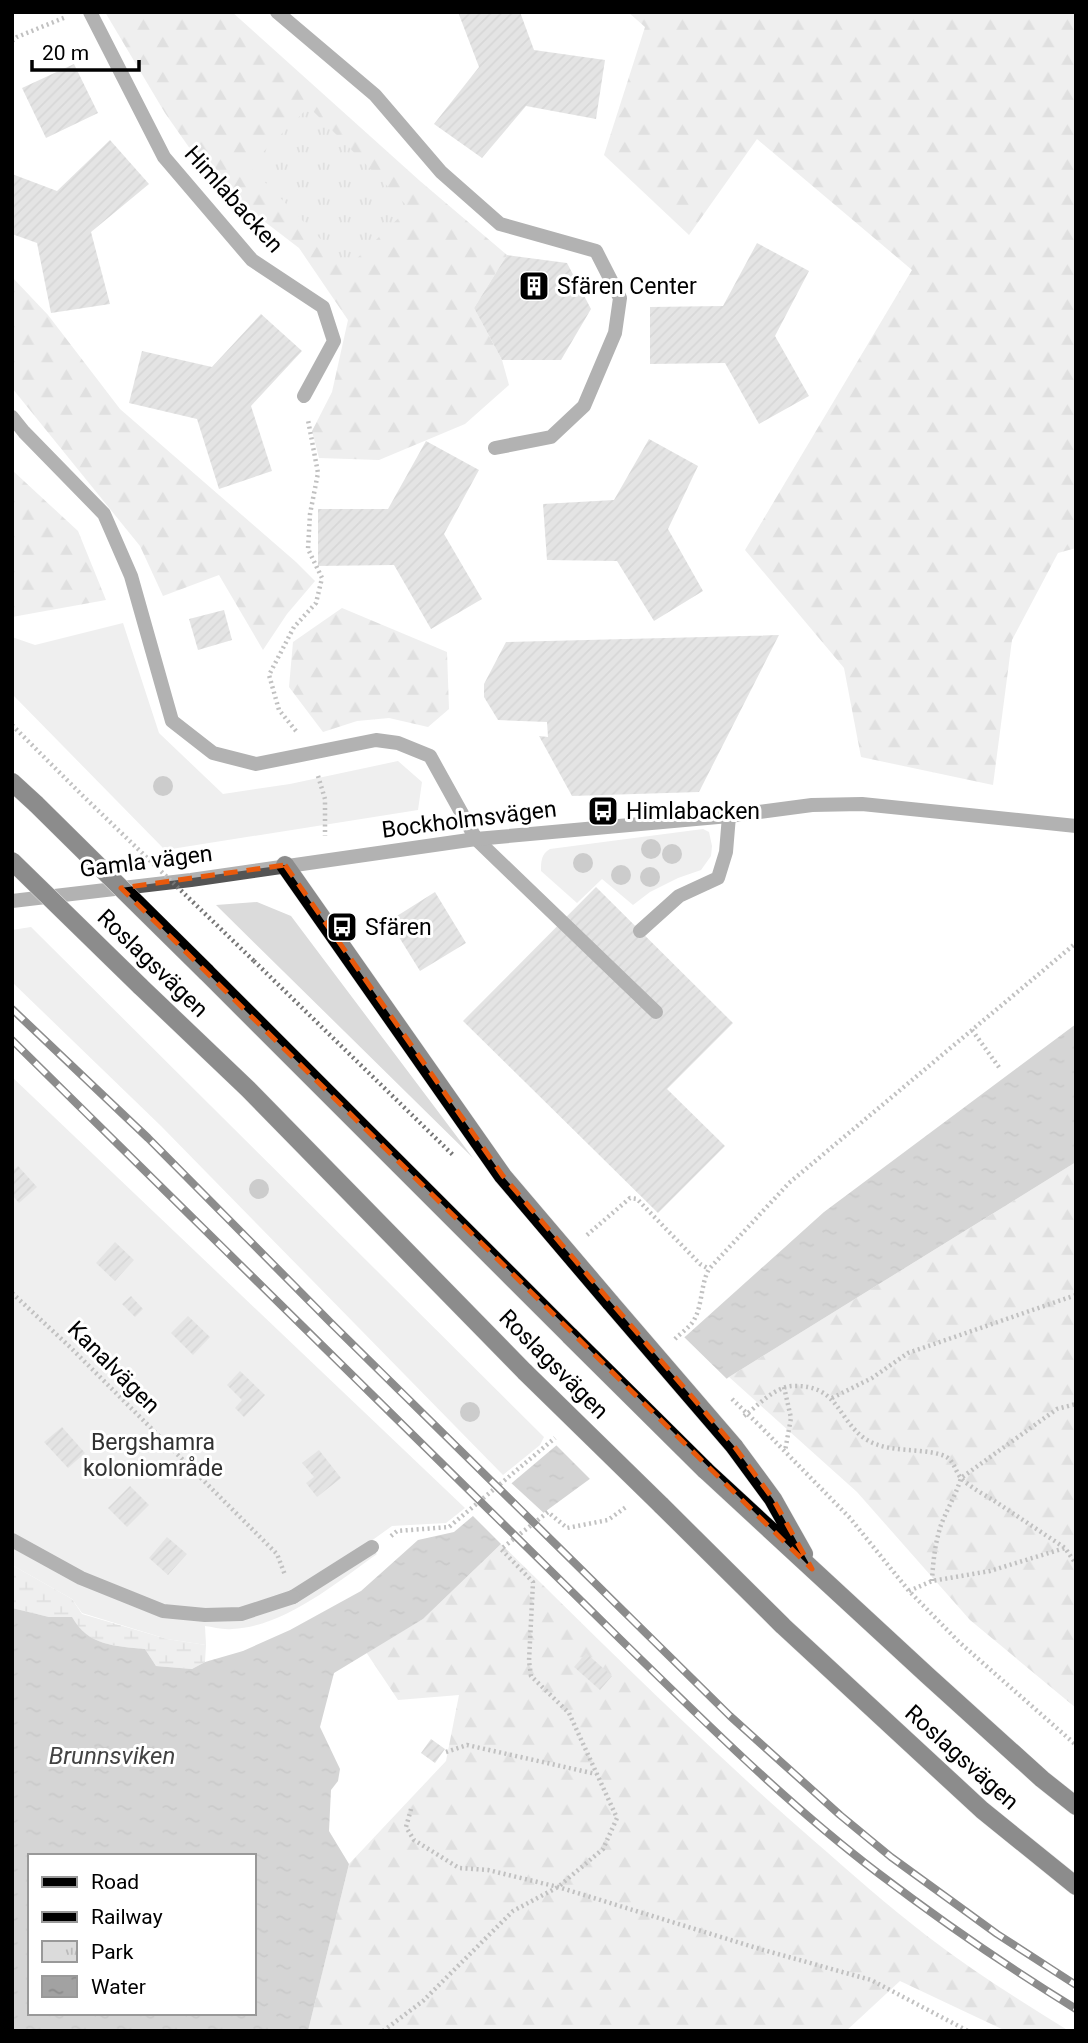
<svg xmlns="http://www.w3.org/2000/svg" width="1088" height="2043" viewBox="0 0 1088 2043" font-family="Roboto,sans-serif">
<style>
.green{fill:#dbdbdb}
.forest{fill:url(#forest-firs)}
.wetland{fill:url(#wetland-marsh)}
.park{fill:url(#park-tufts)}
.water{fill:url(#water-ripples);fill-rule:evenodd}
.pier{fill:#fff}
.building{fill:url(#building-hatch)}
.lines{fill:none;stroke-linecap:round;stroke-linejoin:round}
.primary-casing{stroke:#dbdbdb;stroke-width:19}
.path{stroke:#767676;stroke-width:4.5;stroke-dasharray:2 3.5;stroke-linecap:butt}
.service{stroke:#545454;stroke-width:14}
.minor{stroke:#545454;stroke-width:14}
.primary{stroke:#000;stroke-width:18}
.rail-casing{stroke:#000;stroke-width:8}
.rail{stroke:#fff;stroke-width:5;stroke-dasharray:16;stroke-linecap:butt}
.primary-bridge-casing{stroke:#dbdbdb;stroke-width:19;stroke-linecap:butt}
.path-bridge{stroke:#767676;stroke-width:4.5;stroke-dasharray:2 3.5;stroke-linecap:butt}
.primary-bridge{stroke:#000;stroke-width:18}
.tree{fill:#8e8e8e}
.marked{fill:none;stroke:#e8590c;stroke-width:5;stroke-dasharray:14 9;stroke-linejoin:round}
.labels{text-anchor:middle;stroke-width:6;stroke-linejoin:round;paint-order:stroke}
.street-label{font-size:23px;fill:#000;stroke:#fff}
.poi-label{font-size:23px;fill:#000;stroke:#fff;text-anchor:start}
.park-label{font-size:23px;fill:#323232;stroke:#fff}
.water-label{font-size:24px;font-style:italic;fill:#434343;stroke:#fff}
</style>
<defs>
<pattern id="forest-firs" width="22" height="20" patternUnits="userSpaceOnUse" patternTransform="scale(1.75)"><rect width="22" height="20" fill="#dbdbdb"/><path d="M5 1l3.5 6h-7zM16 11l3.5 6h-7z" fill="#bababa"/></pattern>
<pattern id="wetland-marsh" width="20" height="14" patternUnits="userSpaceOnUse" patternTransform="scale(1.75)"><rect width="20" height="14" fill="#dbdbdb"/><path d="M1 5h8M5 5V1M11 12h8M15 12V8" fill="none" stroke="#bababa"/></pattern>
<pattern id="park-tufts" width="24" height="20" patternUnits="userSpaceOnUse" patternTransform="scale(1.75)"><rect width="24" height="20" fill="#dbdbdb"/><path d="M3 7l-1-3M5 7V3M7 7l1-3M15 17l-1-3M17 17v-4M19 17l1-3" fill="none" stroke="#bababa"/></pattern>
<pattern id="water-ripples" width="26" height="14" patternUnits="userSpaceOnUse" patternTransform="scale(1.75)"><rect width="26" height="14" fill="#a2a2a2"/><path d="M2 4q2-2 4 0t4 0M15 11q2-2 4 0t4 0" fill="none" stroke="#8a8a8a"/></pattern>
<pattern id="building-hatch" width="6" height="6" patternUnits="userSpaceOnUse" patternTransform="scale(1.75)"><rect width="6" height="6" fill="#c4c4c4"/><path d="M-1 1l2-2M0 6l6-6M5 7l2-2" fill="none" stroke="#a7a7a7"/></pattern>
</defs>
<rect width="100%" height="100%" fill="#fff"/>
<path class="green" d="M123,623L159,733L223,794L290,784L398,761L422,782L418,810L165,850L12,694V637L35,645Z
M703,829L709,832L712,846L711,856L701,870L678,878L650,892L633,905L602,879L577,903L541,871C541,862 541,854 550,849Z
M257,902L291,916L473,1158L216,905Z
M31,927L544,1437L540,1445L503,1475L161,1126L12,982V930Z
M12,1077L465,1508L446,1523L392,1526L367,1544L377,1554C336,1583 284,1627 232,1629C223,1630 213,1627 205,1626L206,1645L167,1639L82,1613L72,1599L12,1565Z"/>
<path class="forest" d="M105,12H232L420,181L507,255L474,308L502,360L509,385L465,424L379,460L319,458L312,431L332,392L348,320L299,248L214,183L165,113Z
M628,12H1076V548L1058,553L1012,640L993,785L861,757L844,668L745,550L912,270L757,139L689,235L604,155L645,27Z
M12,277L48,315L120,409L296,562L315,581L287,614L263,650L219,575L163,596L140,546L12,388Z
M12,470L78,531L106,600L12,617Z
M342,608L447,652L449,709L428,727L389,718L357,721L323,732L289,687L293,642Z
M1076,1162V1708L970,1620L857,1492L729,1377Z
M501,1544C603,1644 705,1746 813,1840C851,1873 888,1906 927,1936C972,1971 1021,2001 1069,2031H1006L900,1981L846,2031H308L349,1864L446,1761L459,1695L398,1700L366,1652L423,1619Z"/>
<path class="wetland" d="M12,1565L72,1599L82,1614L167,1639L206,1645L205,1662L192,1669L156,1666L145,1649C115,1646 88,1646 71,1617H49L12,1608Z"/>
<path class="park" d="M309,107L409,208L348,267L249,166Z"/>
<path class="water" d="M1076,1024V1162L729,1377L501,1544L423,1619L334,1673L320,1727L340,1769L338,1781L331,1790L329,1831L349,1864L308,2031H12V1608L49,1617H72C88,1646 115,1646 145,1649L156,1666L192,1669L205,1662L243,1651L290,1630L361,1591L418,1540L454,1532L687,1335L824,1212ZM30,1856H254V2013H30Z"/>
<path class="pier" d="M682,1335L729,1381L592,1481L554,1443Z
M509,1481L546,1515L503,1546L470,1513Z"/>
<path class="building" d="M458,12H520L534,50L605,60L596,119L526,106L482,158L434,124L479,67Z
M74,64L98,113L46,138L22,88Z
M110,140L149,184L91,232L110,304L51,313L37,243L12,234V174L57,191Z
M757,243L809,271L775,336L809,396L759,424L725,363L650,364V307L723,306Z
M507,255L567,263L591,309L561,360H502L474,308Z
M261,314L302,351L251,406L272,471L219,489L197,419L129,403L142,351L212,367Z
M649,439L698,466L668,529L703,591L654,621L617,561L547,560L543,504L614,500Z
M426,441L479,470L444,534L482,599L431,629L394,565L318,566V509H388Z
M224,610L232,640L198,650L189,619Z
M779,635L699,792L572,796L539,736L548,737L547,722L498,720L484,697V684L506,642Z
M596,887L733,1023L667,1089L725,1146L658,1213L463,1021Z
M435,892L466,943L420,971L389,921Z
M18,1166L37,1187L19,1203L12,1195V1172Z
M115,1242L134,1260L115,1281L96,1263Z
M131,1296L143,1309L135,1317L122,1304Z
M188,1316L210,1337L193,1355L171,1333Z
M240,1371L265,1395L244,1417L235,1408L242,1400L227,1385Z
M62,1427L85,1453L68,1468L44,1442Z
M319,1450L341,1478L317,1497L306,1483L314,1477L302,1463Z
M130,1486L149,1505L127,1527L108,1508Z
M167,1537L187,1554L168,1575L149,1558Z
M586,1653L612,1676L600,1690L574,1667Z
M431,1739L445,1749L435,1763L421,1753Z"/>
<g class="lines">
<g class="primary-casing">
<path id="primary" d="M12,782L36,804
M285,865L503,1176L611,1303
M206,972L570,1336
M140,986L248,1089L525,1372
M734,1446L773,1499L804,1554
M705,1470L927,1675L1042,1779L1076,1806
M661,1505L783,1626L982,1810L1076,1886"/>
</g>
<path class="path" d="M12,41L17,37L66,17
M12,725L82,795
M296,731L279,710L269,675L294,627L316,603L322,578L308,549L310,514L318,473L308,420
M318,776L325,799V836
M254,961L454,1156
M972,1030L1001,1070
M587,1235L630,1198L637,1199L700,1264L709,1269
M12,1293L70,1347L277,1554L285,1575
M675,1339C680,1334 687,1329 692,1323C703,1308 700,1285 709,1269L789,1183L1076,943
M784,1387L791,1418L785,1451
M832,1398L872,1378L908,1353L1076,1295
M744,1416C759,1405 775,1386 794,1386C838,1385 837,1418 864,1438C887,1454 917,1447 942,1455C955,1459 954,1471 962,1479C970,1487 983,1494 993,1500C1017,1516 1041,1532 1065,1548L1076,1564
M760,1426L850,1518L909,1591L959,1642L1076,1745
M391,1536L397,1531L449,1527L555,1438
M932,1581C933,1562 935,1543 941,1525C947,1509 956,1495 961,1478L1057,1409L1076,1404
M909,1591L932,1581L990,1571L1065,1548
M446,1752L467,1745L596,1774
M411,1809L406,1827L414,1840L459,1868L488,1870L558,1887L760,1949L871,1980L968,2031
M383,2031L423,2001L513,1911L558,1887L603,1849L617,1818L569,1713L531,1676L529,1661L533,1582L501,1549L548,1512L567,1528L608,1520L626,1507"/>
<path class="service" d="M476,839L656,1012
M640,931L679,896L718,878L726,852L729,816
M293,1597L372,1547"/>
<path class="minor" d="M90,12L164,157L252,260L323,307L334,341L304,396
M277,12L375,95L441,172L500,224L596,251L620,298L615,333L584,406L551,437L495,448
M12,417L24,432L104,514L131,576L172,721L213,753L256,764L376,740L398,743L430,756L476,839
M12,901L191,880L476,839L729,816L812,805L862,804L1076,826
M12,1540L81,1578L163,1611L205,1615L241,1614L293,1597"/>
<use href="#primary" class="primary"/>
<g class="rail-casing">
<path id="rail" d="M12,1009L148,1138L332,1324L730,1716L840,1815L891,1857L997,1934L1076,1985
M12,1040L621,1640C704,1721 786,1803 878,1873C941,1921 1008,1967 1076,2009"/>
</g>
<use href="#rail" class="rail"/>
<g class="primary-bridge-casing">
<path id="primary-bridge" d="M36,804L206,972
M12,861L140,986
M611,1303L734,1446
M570,1336L705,1470
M525,1372L661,1505"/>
</g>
<path class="path-bridge" d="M82,795L254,961
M732,1399L760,1426"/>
<use href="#primary-bridge" class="primary-bridge"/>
</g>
<g class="tree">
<circle cx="163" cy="786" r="10"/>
<circle cx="651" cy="849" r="10"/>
<circle cx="672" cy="854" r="10"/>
<circle cx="583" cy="863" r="10"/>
<circle cx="621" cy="875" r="10"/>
<circle cx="650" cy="877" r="10"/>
<circle cx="259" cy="1189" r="10"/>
<circle cx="470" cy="1412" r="10"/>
</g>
<path d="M0 0H1088V2043H0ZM285,865L503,1176L734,1446L773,1499L812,1569L121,888Z" fill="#fff" fill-opacity=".55" fill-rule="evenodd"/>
<path class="marked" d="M285,865L503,1176L734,1446L773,1499L812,1569L121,888Z"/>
<defs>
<g id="building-square" transform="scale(1.575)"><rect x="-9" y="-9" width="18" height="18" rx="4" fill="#000" stroke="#fff"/><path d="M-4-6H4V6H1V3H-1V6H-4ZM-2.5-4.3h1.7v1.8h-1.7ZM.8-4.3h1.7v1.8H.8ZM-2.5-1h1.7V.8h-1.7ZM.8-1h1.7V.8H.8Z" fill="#fff"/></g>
<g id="bus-square" transform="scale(1.575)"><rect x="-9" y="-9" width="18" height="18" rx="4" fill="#000" stroke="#fff"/><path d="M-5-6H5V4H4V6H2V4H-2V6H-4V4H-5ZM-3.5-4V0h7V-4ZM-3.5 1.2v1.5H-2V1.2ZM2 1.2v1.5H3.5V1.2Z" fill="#fff"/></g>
</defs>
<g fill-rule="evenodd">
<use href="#building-square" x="534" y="286"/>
<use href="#bus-square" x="603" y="811"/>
<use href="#bus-square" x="342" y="927"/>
</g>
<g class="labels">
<g class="street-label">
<text transform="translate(234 199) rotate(48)" y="8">Himlabacken</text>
<text transform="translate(469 819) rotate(-7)" y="8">Bockholmsvägen</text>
<text transform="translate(146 861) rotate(-7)" y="8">Gamla vägen</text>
<text transform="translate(153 963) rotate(44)" y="8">Roslagsvägen</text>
<text transform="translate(554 1364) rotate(45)" y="8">Roslagsvägen</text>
<text transform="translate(114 1367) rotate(45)" y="8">Kanalvägen</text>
<text transform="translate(962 1757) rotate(42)" y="8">Roslagsvägen</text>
</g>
<g class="poi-label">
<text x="557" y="294">Sfären Center</text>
<text x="626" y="819">Himlabacken</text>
<text x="365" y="935">Sfären</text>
</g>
<g class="park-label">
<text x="153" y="1450">Bergshamra<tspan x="153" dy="26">koloniområde</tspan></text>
</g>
<g class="water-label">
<text x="112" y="1764">Brunnsviken</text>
</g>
</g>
<rect width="1088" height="2043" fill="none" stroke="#000000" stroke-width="28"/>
<rect x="28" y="1854" width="228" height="161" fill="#ffffff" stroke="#999999" stroke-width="2"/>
<rect x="42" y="1877" width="35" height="10" fill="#000000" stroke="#999999" stroke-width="2"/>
<text x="91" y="1889" font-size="21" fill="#000000">Road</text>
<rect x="42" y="1912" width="35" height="10" fill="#000000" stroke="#999999" stroke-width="2"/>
<text x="91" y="1924" font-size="21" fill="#000000">Railway</text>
<rect x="42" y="1941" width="35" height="21" fill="url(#park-tufts)" stroke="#999999" stroke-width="2"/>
<text x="91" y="1959" font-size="21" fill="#000000">Park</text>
<rect x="42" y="1976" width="35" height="21" fill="url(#water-ripples)" stroke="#999999" stroke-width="2"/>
<text x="91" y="1994" font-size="21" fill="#000000">Water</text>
<path d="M32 60v10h107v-10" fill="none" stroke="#000000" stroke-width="3.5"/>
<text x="42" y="60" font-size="21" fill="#000000" stroke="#ffffff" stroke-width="5" paint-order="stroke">20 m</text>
</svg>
